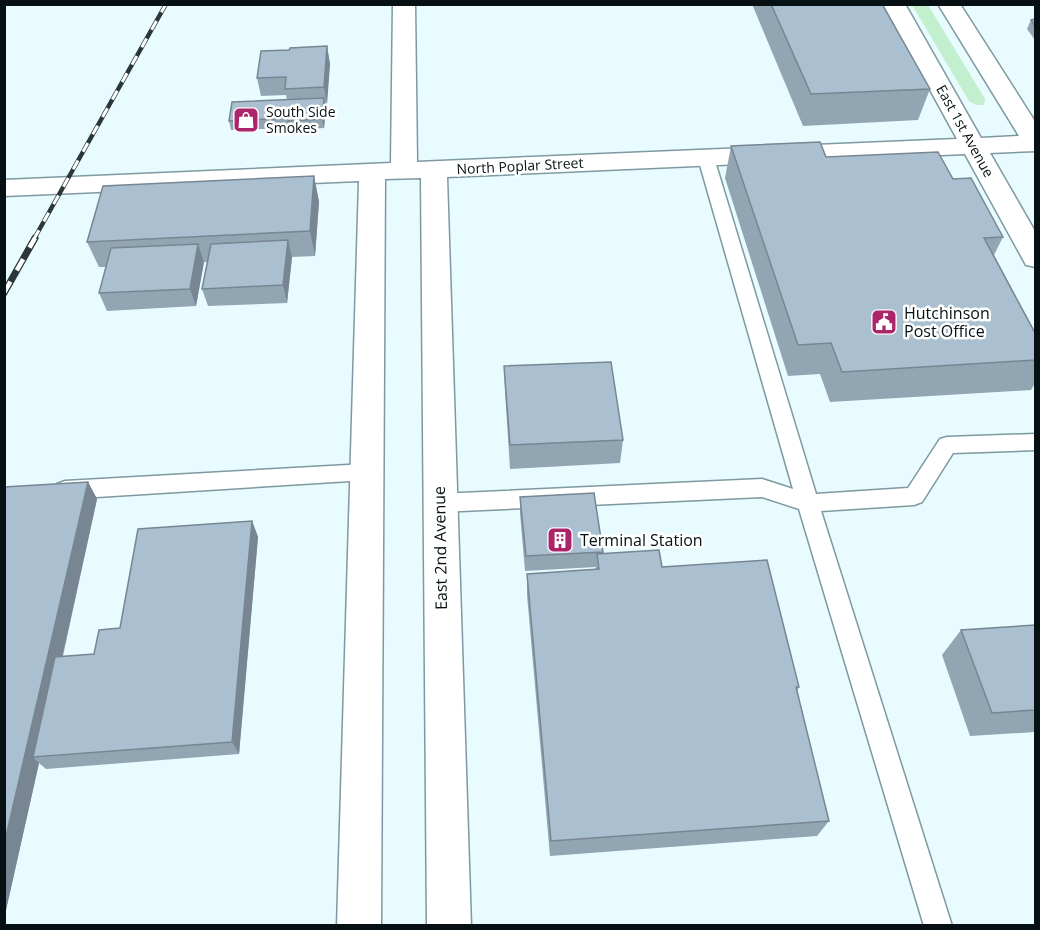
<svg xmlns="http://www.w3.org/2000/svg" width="1040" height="930" viewBox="0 0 1040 930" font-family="'Open Sans',sans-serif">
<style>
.green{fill:#c2efce}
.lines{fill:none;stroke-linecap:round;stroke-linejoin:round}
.service-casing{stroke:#7d9aa0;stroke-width:3}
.minor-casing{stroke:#7d9aa0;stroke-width:3}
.service{fill:#fff;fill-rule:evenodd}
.minor{fill:#fff;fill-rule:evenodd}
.rail-far1-casing{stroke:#2b3739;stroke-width:4.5}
.rail-casing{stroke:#2b3739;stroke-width:7}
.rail-far1{stroke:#fff;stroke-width:3;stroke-dasharray:10;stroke-linecap:butt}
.rail{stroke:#fff;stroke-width:4.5;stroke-dasharray:13;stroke-linecap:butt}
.wall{fill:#92a5b3}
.shaded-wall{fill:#778692}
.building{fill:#aac0d0;stroke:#778692;stroke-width:1.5}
.labels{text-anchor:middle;stroke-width:5;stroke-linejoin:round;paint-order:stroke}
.far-poi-label{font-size:14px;fill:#071113;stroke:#fff;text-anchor:start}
.far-street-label{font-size:14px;fill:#071113;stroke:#fff}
.poi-label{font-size:16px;fill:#071113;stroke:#fff;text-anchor:start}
.street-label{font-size:16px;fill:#071113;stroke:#fff}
</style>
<rect width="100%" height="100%" fill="#e8fbfe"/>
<path class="green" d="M912,5H928L985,99L984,105H976L969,101Z"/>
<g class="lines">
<g class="service-casing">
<path id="service" d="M706,153L714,158L816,494L908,488L940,439L947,437L1036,434V450L953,453L922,502L914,505L821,511L952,926H924L799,509L762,497L439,512L431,509L428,503L431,497L439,494L762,479L793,489L698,158Z
M366,464L373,466L377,472L373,478L366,480L65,499L57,496L54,490L57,484L65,481Z"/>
</g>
<g class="minor-casing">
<path id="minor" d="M393,4H415L417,162L957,139L883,4H905L981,138L1019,136L938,4H960L1036,123V151L990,153L1036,233V267L1026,265L965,154L447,177L471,926H427L421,178L385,179L381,926H337L359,181L4,196V180L391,163Z"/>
</g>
<use href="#service" class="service"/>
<use href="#minor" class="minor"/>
<g class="rail-far1-casing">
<path id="rail-far1" d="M34,239L166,4"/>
</g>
<g class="rail-casing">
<path id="rail" d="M4,293L35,238"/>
</g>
<use href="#rail-far1" class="rail-far1"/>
<use href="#rail" class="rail"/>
</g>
<path class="wall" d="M752,4H882L930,89L918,120L803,126Z
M1035,19V40L1027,29L1031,20Z
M327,46L330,64L324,128L290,130L289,128L231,130L229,121L287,100L286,95L261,96L257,78L289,50Z
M731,146L826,157L953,179L1003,237L994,255L1035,333V383L1031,390L830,402L820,374L788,376L725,178Z
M314,176L319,202L315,256L292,257L287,303L208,306L202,289L207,262H204L196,306L107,311L99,293L106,267H99L87,242Z
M504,366L623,440L620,463L510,469L505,391Z
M88,482L97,499L63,656L94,654L120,628L252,521L258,537L239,754L46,769L39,763L4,919V487Z
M520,497L603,552L602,553L662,567L799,687L797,691L829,821L817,836L550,856L527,595V574L595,570L596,567L525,571L520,513Z
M1035,625V732L970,736L942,655L961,630Z"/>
<path class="shaded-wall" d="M327,46L330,64L327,105L324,87Z
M324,98L326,107L324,128L322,119Z
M314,176L319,202L315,256L310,231Z
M288,240L292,257L287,303L283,285Z
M198,244L204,262L196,306L190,289Z
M88,482L97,499L40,757H33L39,763L4,919V845Z
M252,521L258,537L239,754L232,742Z"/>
<path class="building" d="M771,4H882L930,89L811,94Z
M1035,19V26L1031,20Z
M327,46L324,87L285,89L286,77L257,78L261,51L289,50L290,48Z
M324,98L322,119L288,121V118L229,121L232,102Z
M820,142L826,157L938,152L953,179L971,178L1003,237L984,238L1035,333V360L842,372L831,343L798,345L731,146Z
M314,176L310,231L87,242L103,186Z
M288,240L283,285L202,289L211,244Z
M198,244L190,289L99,293L111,248Z
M611,362L623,440L510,445L504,366Z
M88,482L4,845V487Z
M594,493L603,552L526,556L520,497Z
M252,521L232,742L33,757L55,657L94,654L99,630L120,628L138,529Z
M659,550L662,567L767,560L799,687H796L829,821L551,841L527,574L599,569L597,554Z
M1035,625V710L992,713L961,630Z"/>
<defs>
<g id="shop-square" transform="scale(1.35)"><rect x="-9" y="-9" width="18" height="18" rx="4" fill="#ac256b" stroke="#fff"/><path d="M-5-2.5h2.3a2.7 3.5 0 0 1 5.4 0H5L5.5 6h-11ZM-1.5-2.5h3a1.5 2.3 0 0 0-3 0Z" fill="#fff"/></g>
<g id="civic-square" transform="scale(1.35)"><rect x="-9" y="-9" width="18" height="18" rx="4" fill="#ac256b" stroke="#fff"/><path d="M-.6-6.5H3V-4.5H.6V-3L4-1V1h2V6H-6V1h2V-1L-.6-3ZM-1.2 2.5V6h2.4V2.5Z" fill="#fff"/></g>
<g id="building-square" transform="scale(1.35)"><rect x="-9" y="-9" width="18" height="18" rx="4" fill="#ac256b" stroke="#fff"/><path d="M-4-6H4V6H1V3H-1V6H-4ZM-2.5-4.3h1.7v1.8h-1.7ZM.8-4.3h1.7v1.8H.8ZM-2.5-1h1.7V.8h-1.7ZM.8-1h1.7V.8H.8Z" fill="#fff"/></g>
</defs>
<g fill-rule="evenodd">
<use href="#shop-square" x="246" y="120"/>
<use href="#civic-square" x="884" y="322"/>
<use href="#building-square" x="560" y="540"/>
</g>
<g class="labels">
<g class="far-poi-label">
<text x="266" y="117">South Side<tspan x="266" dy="16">Smokes</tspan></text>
</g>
<g class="far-street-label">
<text transform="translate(965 131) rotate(61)" y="5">East 1st Avenue</text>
<text transform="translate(520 166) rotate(-3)" y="5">North Poplar Street</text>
</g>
<g class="poi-label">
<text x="904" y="319">Hutchinson<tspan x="904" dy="18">Post Office</tspan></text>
<text x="580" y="546">Terminal Station</text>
</g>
<g class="street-label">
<text transform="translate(440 548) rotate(-91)" y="6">East 2nd Avenue</text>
</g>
</g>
<rect width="1040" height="930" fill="none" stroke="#071113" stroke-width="12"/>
</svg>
